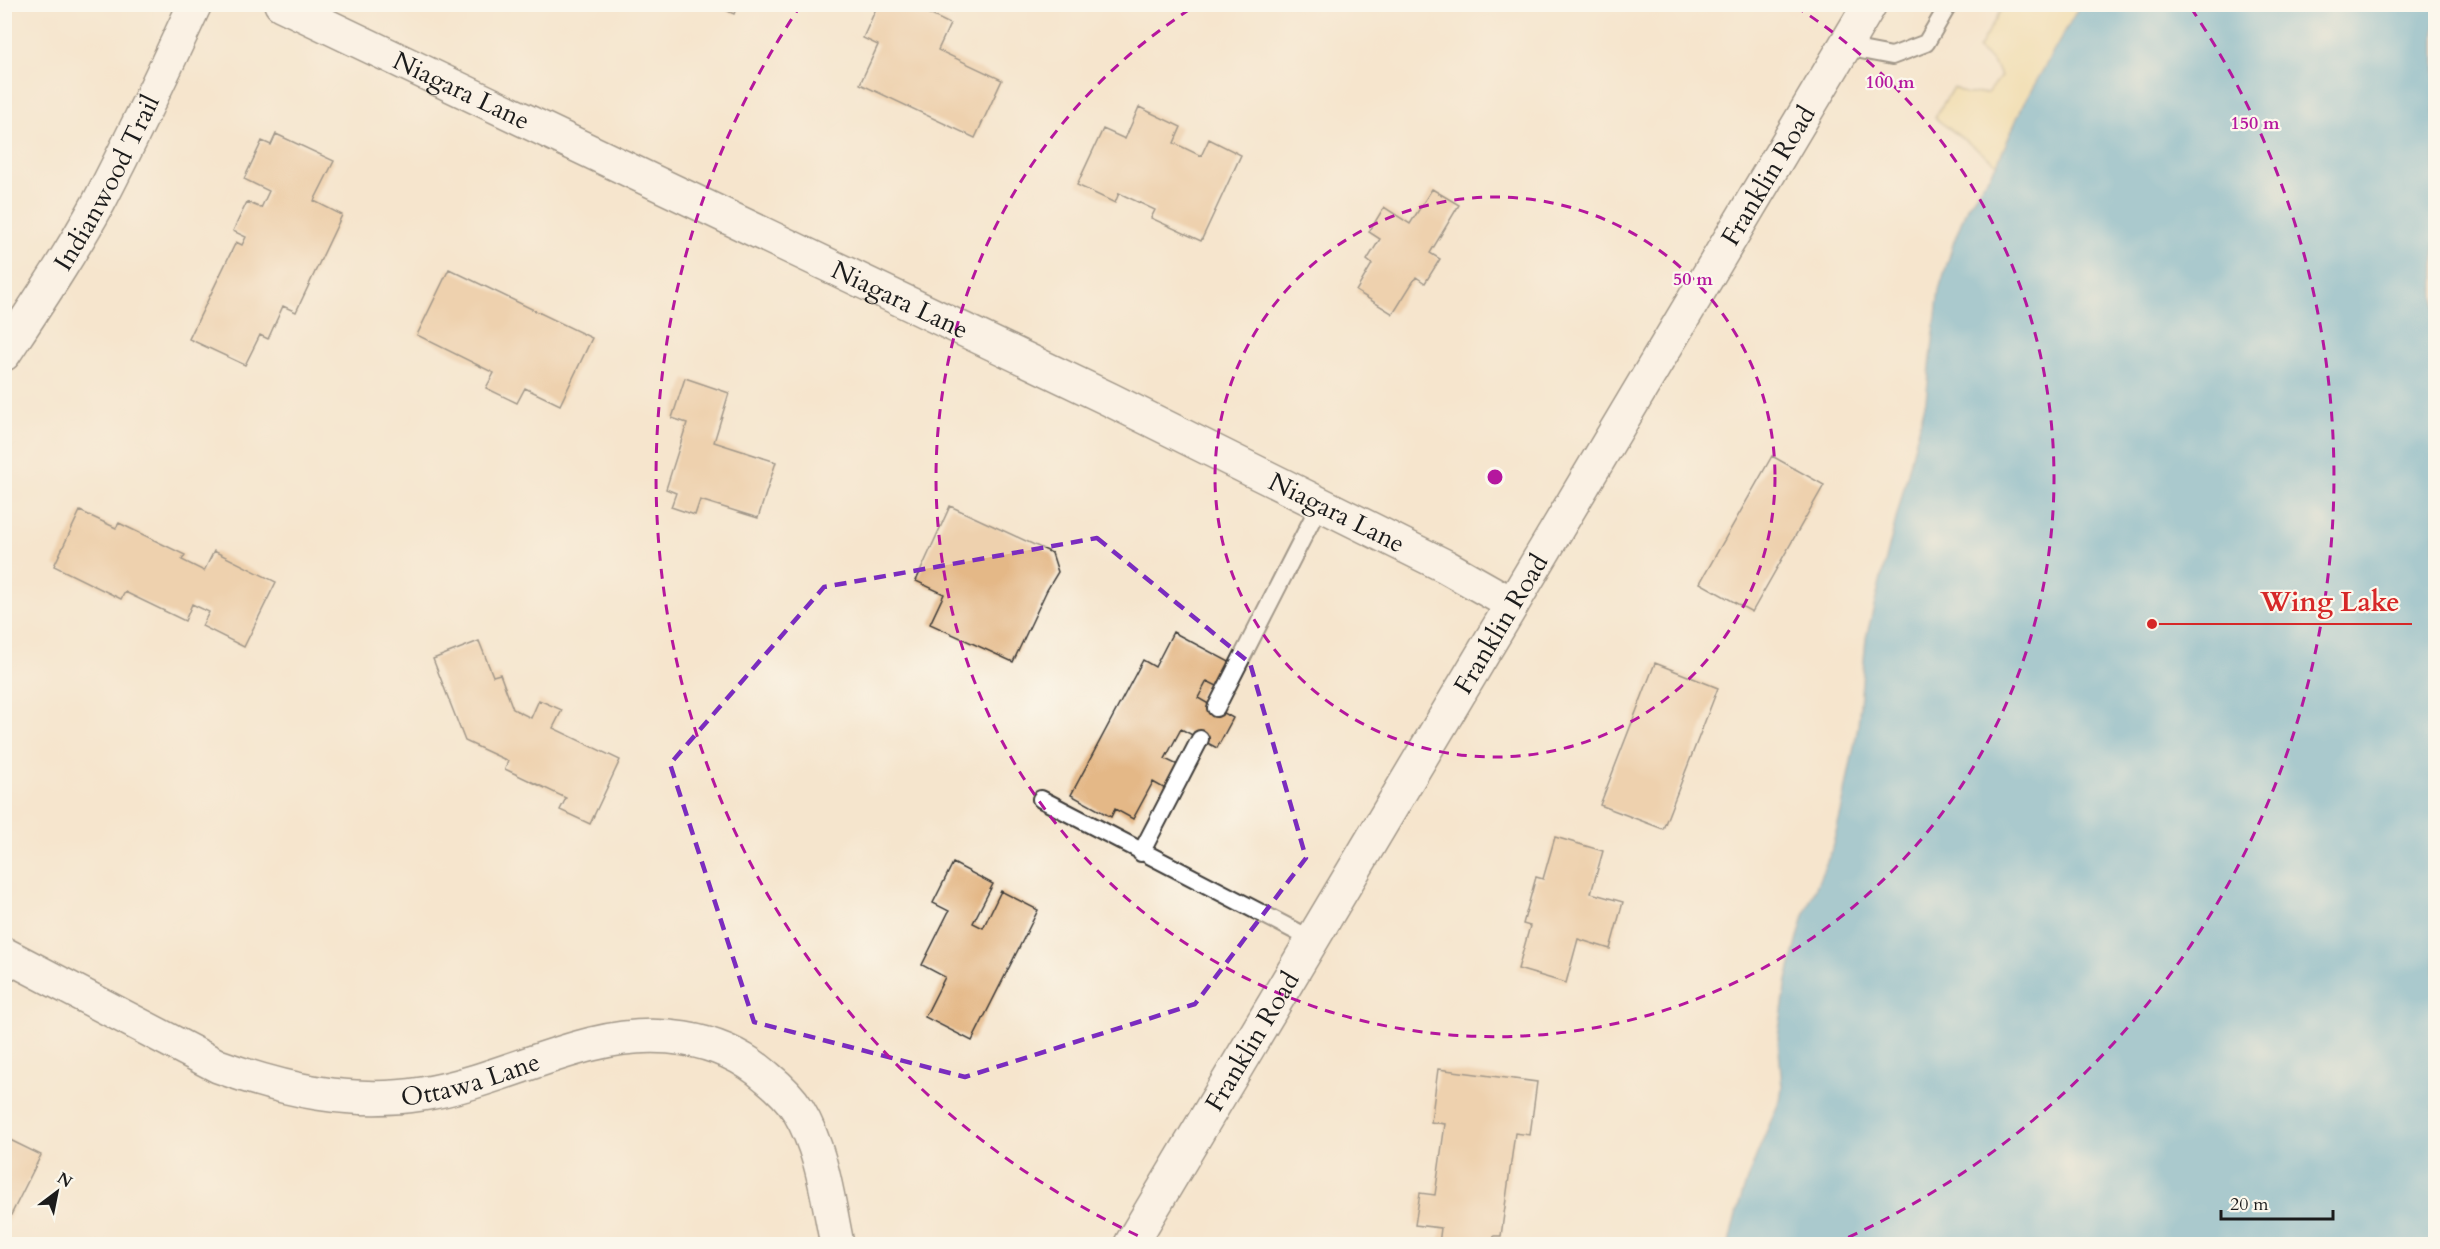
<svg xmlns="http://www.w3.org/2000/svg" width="2440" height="1249" viewBox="0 0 2440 1249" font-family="Cardo,serif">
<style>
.sand{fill:#eeda9e;stroke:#857b5d;stroke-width:1.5}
.water{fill:#4fa7cc;stroke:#366274;stroke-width:1.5}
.building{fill:#e4b887}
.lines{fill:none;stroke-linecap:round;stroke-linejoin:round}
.service-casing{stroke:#3d3a37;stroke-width:20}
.minor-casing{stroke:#3d3a37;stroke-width:36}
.tertiary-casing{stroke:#3d3a37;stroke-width:36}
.service{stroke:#fff;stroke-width:16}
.minor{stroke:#fff;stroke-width:33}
.tertiary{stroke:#fff;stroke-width:33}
.marked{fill:none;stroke:#7b2cbf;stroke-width:4.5;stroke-dasharray:12 8;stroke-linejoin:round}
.ring{fill:none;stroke:#b5179e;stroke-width:3;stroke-dasharray:10 8}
.labels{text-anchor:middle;stroke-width:4.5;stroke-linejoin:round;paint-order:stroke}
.street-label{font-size:26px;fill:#1c1c1c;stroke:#fbf7ec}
.centre{fill:#b5179e;stroke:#fbf7ec;stroke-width:3}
.ring-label{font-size:18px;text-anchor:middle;font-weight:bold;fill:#b5179e;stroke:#fbf7ec;stroke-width:4.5;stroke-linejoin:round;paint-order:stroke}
.leader{fill:none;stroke:#d62828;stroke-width:2}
.callout-dot{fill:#d62828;stroke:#fbf7ec;stroke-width:2}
.callout-label{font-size:27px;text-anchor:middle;font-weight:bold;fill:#d62828;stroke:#fbf7ec;stroke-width:4.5;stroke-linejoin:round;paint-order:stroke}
</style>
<rect width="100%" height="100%" fill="#fbf7ec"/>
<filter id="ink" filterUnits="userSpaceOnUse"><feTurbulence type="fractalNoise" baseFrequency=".0167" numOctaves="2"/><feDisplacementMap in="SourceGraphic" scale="12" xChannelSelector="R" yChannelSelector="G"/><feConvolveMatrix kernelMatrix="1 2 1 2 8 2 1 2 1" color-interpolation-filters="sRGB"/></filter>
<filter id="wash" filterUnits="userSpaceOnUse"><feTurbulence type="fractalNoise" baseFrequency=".008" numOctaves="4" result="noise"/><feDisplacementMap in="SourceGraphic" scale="24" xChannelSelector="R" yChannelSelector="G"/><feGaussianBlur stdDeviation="1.35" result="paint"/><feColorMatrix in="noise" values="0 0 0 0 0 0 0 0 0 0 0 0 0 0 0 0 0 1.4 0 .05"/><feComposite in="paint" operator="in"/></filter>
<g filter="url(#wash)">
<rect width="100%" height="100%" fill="#f5e5cd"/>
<path class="sand" d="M2004,5H2080L2023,105L1997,164L1935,118L1953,87L1967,94L1988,93L2001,76L1993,62L1978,49Z"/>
<path class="water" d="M2080,5H2435V1244H1729C1739,1193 1759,1148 1780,1100L1782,1088L1778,1036L1787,980L1804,915L1831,852L1841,812L1858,726L1866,638L1926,400L1939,290L1954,241L1967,207L1997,164L2023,105Z"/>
<g id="blocks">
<path class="building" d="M713,4H738L734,14Z
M878,4H909L950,24L938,50L1002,80L975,138L860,84L878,45L863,38Z
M1139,107L1181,127L1174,143L1201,156L1209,139L1241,155L1201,241L1151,218L1155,210L1119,193L1115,203L1077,185L1103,129L1125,139Z
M276,134L334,161L314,201L342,215L296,312L283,306L268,339L260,335L245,365L189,339L236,242L242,245L246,237L233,231L247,202L261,208L269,191L244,179L262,141L271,145Z
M1432,189L1459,205L1430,253L1440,259L1425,283L1416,277L1393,314L1356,291L1372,264L1367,260L1380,239L1369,232L1384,207L1410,224Z
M449,269L592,338L560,405L525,388L517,403L486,388L494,373L417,335Z
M685,378L729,393L714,442L776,462L758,518L700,500L695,515L671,507L676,493L666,489L687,423L672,418Z
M1772,456L1824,485L1752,612L1700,583Z
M950,506L1052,553L1058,572L1047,590L1013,662L930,624L944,594L916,581Z
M80,511L116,528L119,523L185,555L182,560L204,571L214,551L276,582L244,647L202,626L209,612L192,604L185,621L125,592L121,599L54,566Z
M1173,632L1235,665L1223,689L1207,681L1198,698L1233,718L1217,748L1181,729L1165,759L1180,766L1167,790L1153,782L1133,819L1115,809L1111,817L1071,795L1143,660L1155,667Z
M479,641L493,676L500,674L513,709L531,718L539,700L562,710L553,728L620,760L590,824L560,810L566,798L505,769L508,761L465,741L433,659Z
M1655,663L1718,688L1663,829L1600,805Z
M1555,837L1603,851L1591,893L1623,902L1610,949L1578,939L1566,983L1518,969L1530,926L1523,924L1536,877L1543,879Z
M953,863L993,884L973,923L983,928L1001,891L1038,910L972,1041L925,1017L945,977L922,965L949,911L933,903Z
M1438,1069L1537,1082L1530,1135L1515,1133L1501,1236H1494L1493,1244H1439L1441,1228L1415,1225L1420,1193L1435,1195L1445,1124L1431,1122Z
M4,1137L41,1155L4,1229Z"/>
</g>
</g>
<g filter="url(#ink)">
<use href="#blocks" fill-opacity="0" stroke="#3d3a37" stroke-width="1.5"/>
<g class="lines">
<g class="service-casing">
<path id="service" d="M1845,47L1892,56L1926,43L1949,4
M1216,708L1320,504
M1041,799L1313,940
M1141,853L1200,739"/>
</g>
<g class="minor-casing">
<g id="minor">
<path id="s1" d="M281,4L1109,399L1445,566L1512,604"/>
<path id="s2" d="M4,354C37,304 70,255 99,202C133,137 164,71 195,4"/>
<path id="s3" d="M4,954L218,1066C284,1090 352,1105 422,1094C480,1085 535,1058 592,1044C653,1029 718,1034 767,1077C778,1086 790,1097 798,1110C822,1149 828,1200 837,1244"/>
</g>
</g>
<g class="tertiary-casing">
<g id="tertiary">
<path id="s4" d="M1131,1244L1870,4"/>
</g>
</g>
<use href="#service" class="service"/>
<use href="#minor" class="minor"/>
<use href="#tertiary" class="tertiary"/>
</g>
</g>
<path d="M0 0H2440V1249H0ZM1097,538L1250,663L1306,858L1195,1004L965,1077L754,1022L670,764L824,587Z" fill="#f5e5cd" fill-opacity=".55" fill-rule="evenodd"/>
<path class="marked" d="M1097,538L1250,663L1306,858L1195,1004L965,1077L754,1022L670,764L824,587Z"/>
<g class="ring">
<circle cx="1495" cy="477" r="280"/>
<path d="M1795 6A559 559 0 1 1 1195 6"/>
<path d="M1154 1243A839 839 0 0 1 799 8M2191 8A839 839 0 0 1 1836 1243"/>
</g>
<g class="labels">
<g class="street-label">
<text dy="9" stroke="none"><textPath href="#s1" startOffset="200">Niagara Lane</textPath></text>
<text dy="9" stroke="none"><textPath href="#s4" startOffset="1244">Franklin Road</textPath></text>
<text dy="9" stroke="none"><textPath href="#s2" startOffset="200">Indianwood Trail</textPath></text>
<text dy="9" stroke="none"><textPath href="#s1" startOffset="686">Niagara Lane</textPath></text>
<text dy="9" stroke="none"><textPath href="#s1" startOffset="1172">Niagara Lane</textPath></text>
<text dy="9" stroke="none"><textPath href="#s4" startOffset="722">Franklin Road</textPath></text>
<text dy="9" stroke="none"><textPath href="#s4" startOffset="236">Franklin Road</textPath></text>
<text dy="9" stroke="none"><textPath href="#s3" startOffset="500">Ottawa Lane</textPath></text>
</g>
</g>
<circle cx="1495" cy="477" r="9" class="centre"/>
<g class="ring-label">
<text x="1890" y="88">100 m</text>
<text x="2255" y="129">150 m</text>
<text x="1693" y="285">50 m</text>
</g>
<path class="leader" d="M2152 624L2249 624H2412"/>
<circle class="callout-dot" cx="2152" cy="624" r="6"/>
<g class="callout-label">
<text x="2330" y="611">Wing Lake</text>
</g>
<rect width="2440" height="1249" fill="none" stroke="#fbf7ec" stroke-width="24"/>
<g transform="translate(57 1192) rotate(32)" stroke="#fbf7ec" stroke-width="4.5" paint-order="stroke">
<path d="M0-4.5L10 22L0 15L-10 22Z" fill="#1c1c1c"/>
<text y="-9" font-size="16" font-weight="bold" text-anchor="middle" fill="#1c1c1c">N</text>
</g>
<path d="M2221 1210v9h112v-9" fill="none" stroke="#1c1c1c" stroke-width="3"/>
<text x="2230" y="1210" font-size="18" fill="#1c1c1c" stroke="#fbf7ec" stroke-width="4.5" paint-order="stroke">20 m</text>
</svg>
